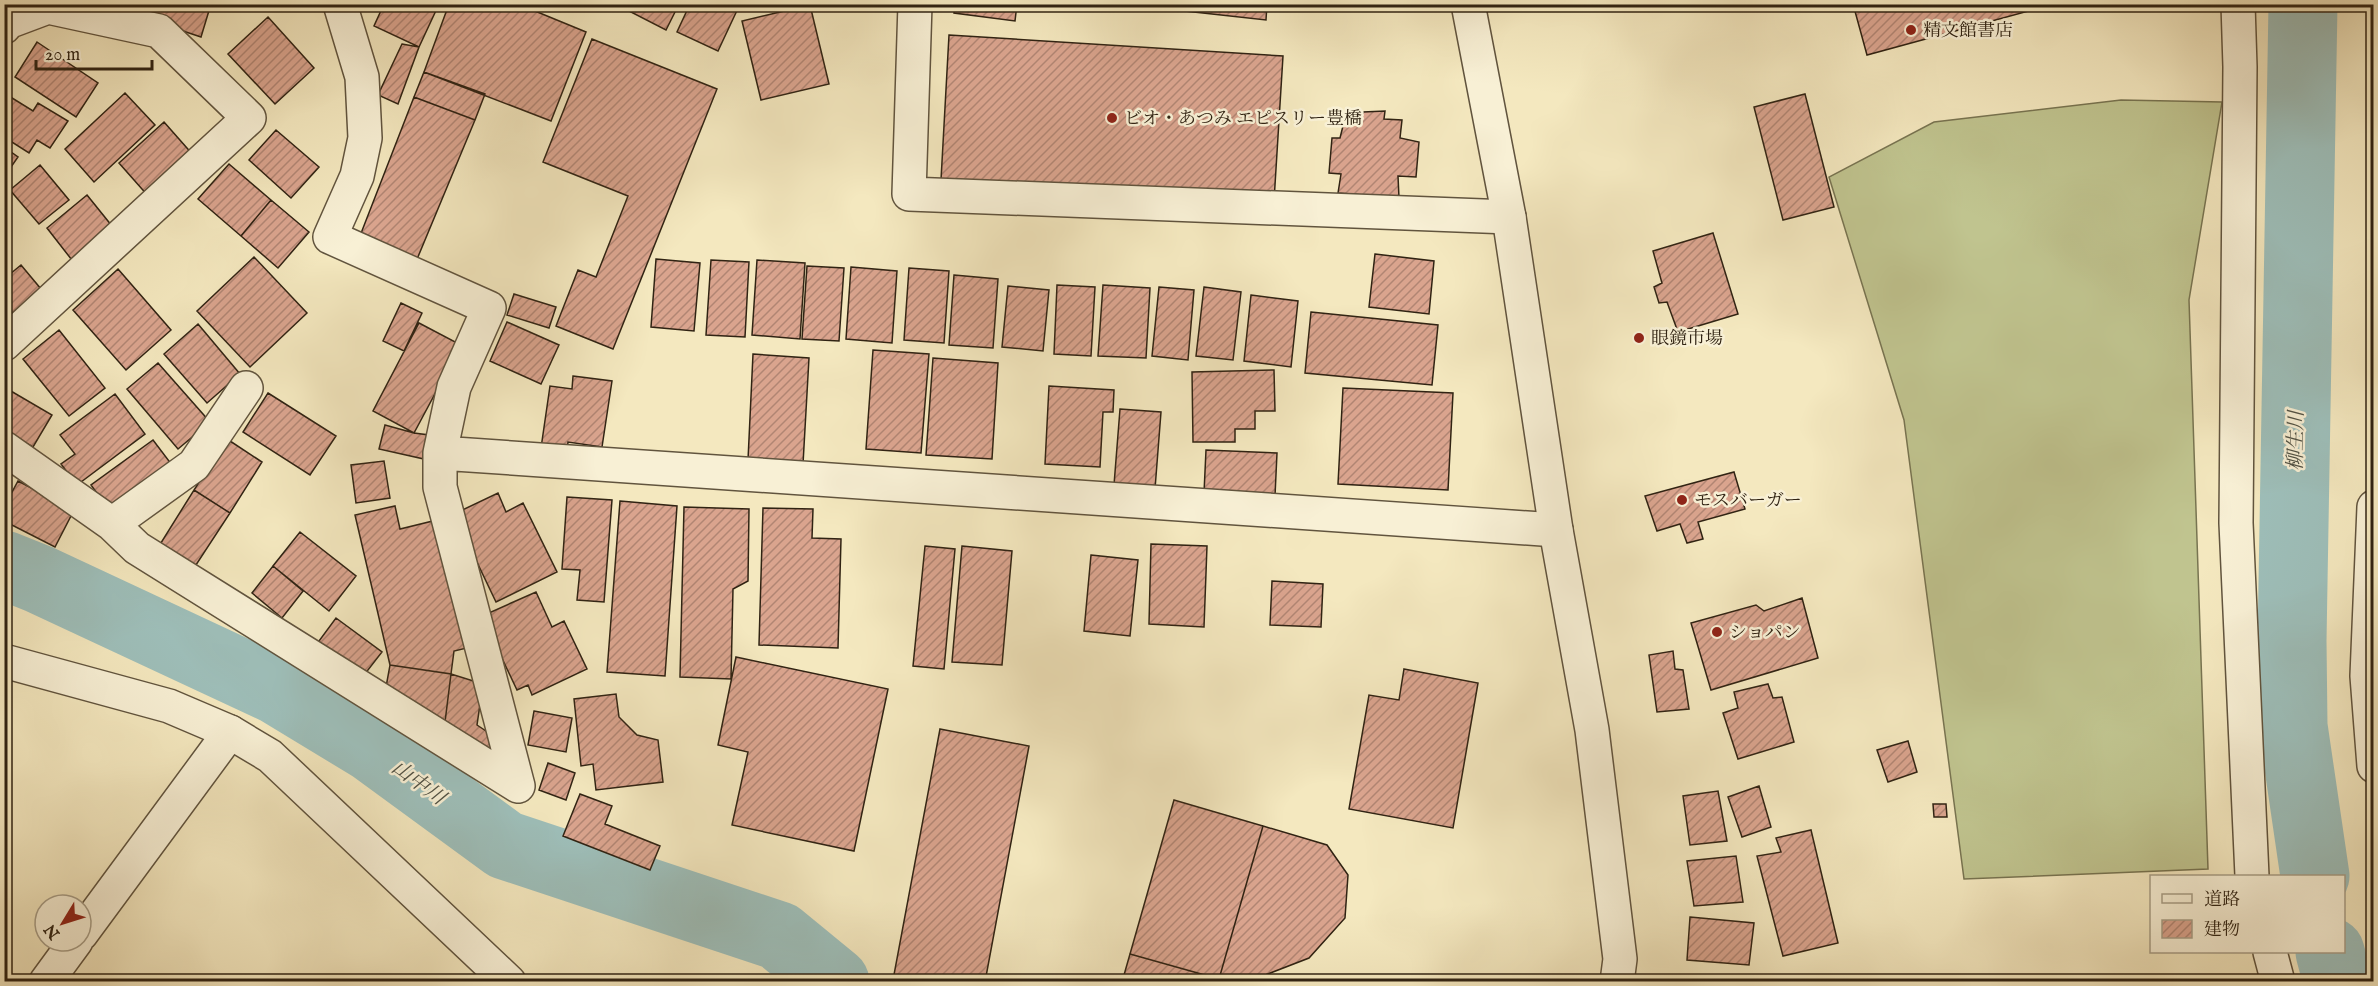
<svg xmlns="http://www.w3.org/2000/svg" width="2378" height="986" viewBox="0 0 2378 986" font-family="'IM FELL English','Noto Serif JP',serif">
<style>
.grass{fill:#c0c48f;stroke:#787451;stroke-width:1.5}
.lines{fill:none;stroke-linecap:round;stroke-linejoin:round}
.river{stroke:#9ebfba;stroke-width:69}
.building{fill:url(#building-hatch);stroke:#302313;stroke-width:1.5}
.minor-casing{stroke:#61543e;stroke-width:36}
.tertiary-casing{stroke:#61543e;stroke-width:36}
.minor{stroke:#f8f0d5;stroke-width:33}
.tertiary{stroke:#f8f0d5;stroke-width:33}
.poi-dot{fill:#8f2418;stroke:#f8f0d5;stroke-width:2}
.labels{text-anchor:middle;stroke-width:5;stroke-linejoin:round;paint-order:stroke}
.poi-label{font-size:18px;fill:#302313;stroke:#f8f0d5;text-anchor:start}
.water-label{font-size:20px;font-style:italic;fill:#515245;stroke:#f8f0d5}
</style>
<defs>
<pattern id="building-hatch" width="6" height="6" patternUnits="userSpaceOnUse" patternTransform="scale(1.5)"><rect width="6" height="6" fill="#daa48e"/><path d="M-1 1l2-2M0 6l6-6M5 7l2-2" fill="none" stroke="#b18573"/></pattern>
</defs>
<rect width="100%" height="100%" fill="#f4e8bf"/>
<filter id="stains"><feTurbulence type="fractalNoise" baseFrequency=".00333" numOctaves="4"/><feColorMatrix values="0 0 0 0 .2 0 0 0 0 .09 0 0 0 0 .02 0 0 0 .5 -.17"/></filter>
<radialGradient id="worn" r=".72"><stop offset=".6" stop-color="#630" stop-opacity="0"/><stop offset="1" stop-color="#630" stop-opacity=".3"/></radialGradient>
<path class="grass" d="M2121,100L2222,102L2189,300L2208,869L1964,879L1904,420L1829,177L1934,122Z"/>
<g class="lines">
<path class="river" d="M2303,4L2292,641L2293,726L2315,876
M4,565L39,579L277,690L371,747L505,845L779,936L835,982
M2330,952L2338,982"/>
</g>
<path class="building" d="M116,4H151L148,13Z
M158,4H211L201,37L153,21Z
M384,4H439L419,47L374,26Z
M449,4H518L586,32L551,121L424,72Z
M628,4H679L666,30L625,9Z
M690,4H740L718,51L677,32Z
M955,4H1017L1015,21L954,13Z
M1176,4H1267L1266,20L1176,10Z
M1853,4H2054L1867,55Z
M810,5L829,84L761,100L742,21Z
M268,17L314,68L275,104L228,54Z
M949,35L1283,56L1274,201L941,180Z
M592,39L717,89L613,349L556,326L578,270L596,277L628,196L543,162Z
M37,42L98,83L76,117L15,77Z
M402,44L419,47L398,104L378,95Z
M424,72L485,94L475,120L414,97Z
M4,93L33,111L38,103L68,121L50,148L37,140L29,153L4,137Z
M125,93L155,125L94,182L65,149Z
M1805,94L1834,207L1783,220L1754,107Z
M414,97L475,120L415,264L358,241Z
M1385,111L1384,119L1402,120L1400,138L1419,142L1416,177L1398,176L1399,198L1338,193L1341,174L1329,173L1332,138H1340L1345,118L1360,119L1363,112Z
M164,122L194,156L149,197L119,163Z
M276,130L319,167L291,198L249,160Z
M4,147L18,157L4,177Z
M229,164L271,200L241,236L198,199Z
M40,165L69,200L39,224L10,190Z
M87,195L116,231L75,264L47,228Z
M271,200L309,232L278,268L241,236Z
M1713,233L1738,314L1678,332L1667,302L1659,303L1654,287L1662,283L1653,251Z
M1375,254L1434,261L1429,314L1369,307Z
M254,257L307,313L250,367L197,311Z
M656,259L700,263L694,331L651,327Z
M711,260L749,262L745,337L706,335Z
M757,260L805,263L800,339L752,335Z
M21,265L46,295L4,329V279Z
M807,266L844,268L839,341L802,339Z
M851,267L897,271L892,343L846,339Z
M909,268L949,271L944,343L904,340Z
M118,269L171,330L126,370L73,310Z
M954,275L998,279L993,348L949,345Z
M1057,285L1095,287L1091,356L1054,354Z
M1103,285L1150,288L1146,358L1098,356Z
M1008,286L1049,290L1043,351L1002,347Z
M1159,287L1194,290L1188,360L1152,356Z
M1204,287L1241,292L1233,360L1196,356Z
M514,294L556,307L549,328L507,315Z
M1251,295L1298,301L1291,367L1244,361Z
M401,303L422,313L404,351L383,341Z
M1311,312L1438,325L1432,385L1305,373Z
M507,322L559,345L541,384L490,361Z
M419,323L461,345L414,433L373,411Z
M198,324L240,374L207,403L164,354Z
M59,330L105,388L69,416L23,359Z
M873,350L929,354L921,453L866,449Z
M753,354L809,358L803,464L748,460Z
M933,358L998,363L992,459L926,455Z
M158,363L210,422L178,449L127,389Z
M1274,370L1275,411H1255V429H1235V442H1193L1192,372Z
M573,376L612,381L602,447L568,442L567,451L541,448L550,386L572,389Z
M1049,386L1114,390L1113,412H1103L1100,467L1045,464Z
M4,387L52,415L33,447L4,431Z
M1343,388L1453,393L1448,490L1338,484Z
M268,393L336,436L310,475L243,432Z
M115,394L145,434L77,485L61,464L75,454L60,435Z
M1120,409L1161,412L1155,489L1114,485Z
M385,425L414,433L429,435L424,459L379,449Z
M227,439L262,462L230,513L194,490Z
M153,440L172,465L110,511L91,485Z
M1206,450L1277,453L1275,496L1204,493Z
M384,461L390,498L356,503L351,465Z
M1734,472L1745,509L1698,522L1703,539L1687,543L1680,524L1657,531L1645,496Z
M18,481L74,510L55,547L4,521V507Z
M194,490L230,513L194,568L159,546Z
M498,493L506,512L523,503L557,572L496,602L454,514Z
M567,497L612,500L604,602L577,600L580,570L562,569Z
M620,501L677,506L665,676L607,672Z
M395,506L400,529L441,519L471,647L454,651L451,674L390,665L355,515Z
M684,507L749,509L748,581L733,589L731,679L680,677Z
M763,508L813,509L812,538L841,539L838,648L759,645Z
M300,532L356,576L329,611L273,566Z
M1151,544L1207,546L1204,627L1149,624Z
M925,546L955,549L944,669L913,666Z
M962,546L1012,551L1002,665L952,662Z
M1091,555L1138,560L1130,636L1084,631Z
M273,566L303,591L282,618L252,593Z
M1272,581L1323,584L1321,627L1270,625Z
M536,592L552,627L564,621L587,669L532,695L528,685L517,690L482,616Z
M1802,598L1818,658L1711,690L1691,623L1756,605L1764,611Z
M336,618L382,652L361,679L316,645Z
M1673,651L1675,669L1683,670L1689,709L1657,712L1649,655Z
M736,657L888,689L854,851L732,825L748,752L718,745Z
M390,665L451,674L444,730L386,687Z
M1404,669L1478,683L1453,828L1349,809L1369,695L1399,700Z
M451,674L483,684L477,725L495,737L491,756L444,730Z
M1768,684L1773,698L1782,697L1794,742L1738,759L1723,713L1738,708L1734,692Z
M616,694L619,717L637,735L658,740L663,782L596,790L593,764L581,766L574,699Z
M534,711L572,718L566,752L528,745Z
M940,729L1029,746L985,982L893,980Z
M1908,741L1917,772L1888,782L1877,750Z
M548,763L575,773L566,800L539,790Z
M1759,786L1771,827L1742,837L1728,797Z
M1718,791L1727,841L1690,845L1683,796Z
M580,794L612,806L605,824L660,846L650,870L563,836Z
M1174,800L1263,826L1219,979L1130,954Z
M1933,804H1946L1947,817H1934Z
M1263,826L1327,845L1348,875L1345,918L1309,958L1255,979H1219Z
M1811,830L1838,943L1783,956L1757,856L1781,852L1776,838Z
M1736,856L1743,902L1694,906L1687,861Z
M1690,917L1754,923L1749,965L1687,960Z
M1130,954L1219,979L1218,982H1122Z"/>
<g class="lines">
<g class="minor-casing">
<path id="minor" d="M340,4L362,77L365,138L357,176L330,237L489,308L454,387L440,453V487L518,786
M915,4L909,194L1509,217
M2238,4L2240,67L2236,523L2252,876
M4,27L8,22L48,7L159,31L249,118L4,344
M4,448L112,524L137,548L518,786
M440,453L1556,530
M2374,507L2367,676L2374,766
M112,524L194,465L246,388
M81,934L230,732
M2270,952L2278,982
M46,982L76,941"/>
</g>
<g class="tertiary-casing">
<path id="tertiary" d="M1468,4L1509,217L1556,530L1592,730L1620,959L1617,982
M4,661L169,706L230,732L270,756L509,982"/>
</g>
<use href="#minor" class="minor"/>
<use href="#tertiary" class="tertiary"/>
</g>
<g class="poi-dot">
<circle cx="1911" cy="30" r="6"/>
<circle cx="1112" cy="118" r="6"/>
<circle cx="1639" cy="338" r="6"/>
<circle cx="1682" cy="500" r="6"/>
<circle cx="1717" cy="632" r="6"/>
</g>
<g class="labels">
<g class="poi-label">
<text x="1923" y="36">精文館書店</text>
<text x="1124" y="124">ビオ・あつみ エピスリー豊橋</text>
<text x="1651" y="344">眼鏡市場</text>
<text x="1694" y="506">モスバーガー</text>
<text x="1729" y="638">ショパン</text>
</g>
<g class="water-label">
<text transform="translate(2295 441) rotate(-89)" y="7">柳生川</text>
<text transform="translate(419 782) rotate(36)" y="7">山中川</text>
</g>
</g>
<rect width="2378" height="986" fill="none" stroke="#f4e8bf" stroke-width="24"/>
<rect x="6" y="6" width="2366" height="974" fill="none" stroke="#302313" stroke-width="3"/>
<rect x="12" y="12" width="2354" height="962" fill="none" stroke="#302313" stroke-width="1.5"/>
<rect x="2150" y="875" width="195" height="78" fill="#f8f0d5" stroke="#a89e87" stroke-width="1.5"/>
<rect x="2162" y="894" width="30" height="9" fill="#f8f0d5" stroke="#a89e87" stroke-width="1.5"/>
<text x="2204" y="905" font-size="18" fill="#302313">道路</text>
<rect x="2162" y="920" width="30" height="18" fill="url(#building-hatch)" stroke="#a89e87" stroke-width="1.5"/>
<text x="2204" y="935" font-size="18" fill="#302313">建物</text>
<g transform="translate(63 923) rotate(232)"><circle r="28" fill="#f8f0d5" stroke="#a89e87" stroke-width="1.5"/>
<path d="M0-4.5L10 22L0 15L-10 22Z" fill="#8f2418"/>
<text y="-9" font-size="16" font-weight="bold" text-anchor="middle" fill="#302313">N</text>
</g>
<path d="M36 60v9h116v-9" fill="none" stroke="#302313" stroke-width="3"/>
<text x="45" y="60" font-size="18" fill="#302313" stroke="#f8f0d5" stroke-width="4.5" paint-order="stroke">20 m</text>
<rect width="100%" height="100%" filter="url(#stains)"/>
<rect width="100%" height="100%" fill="url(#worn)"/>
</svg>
